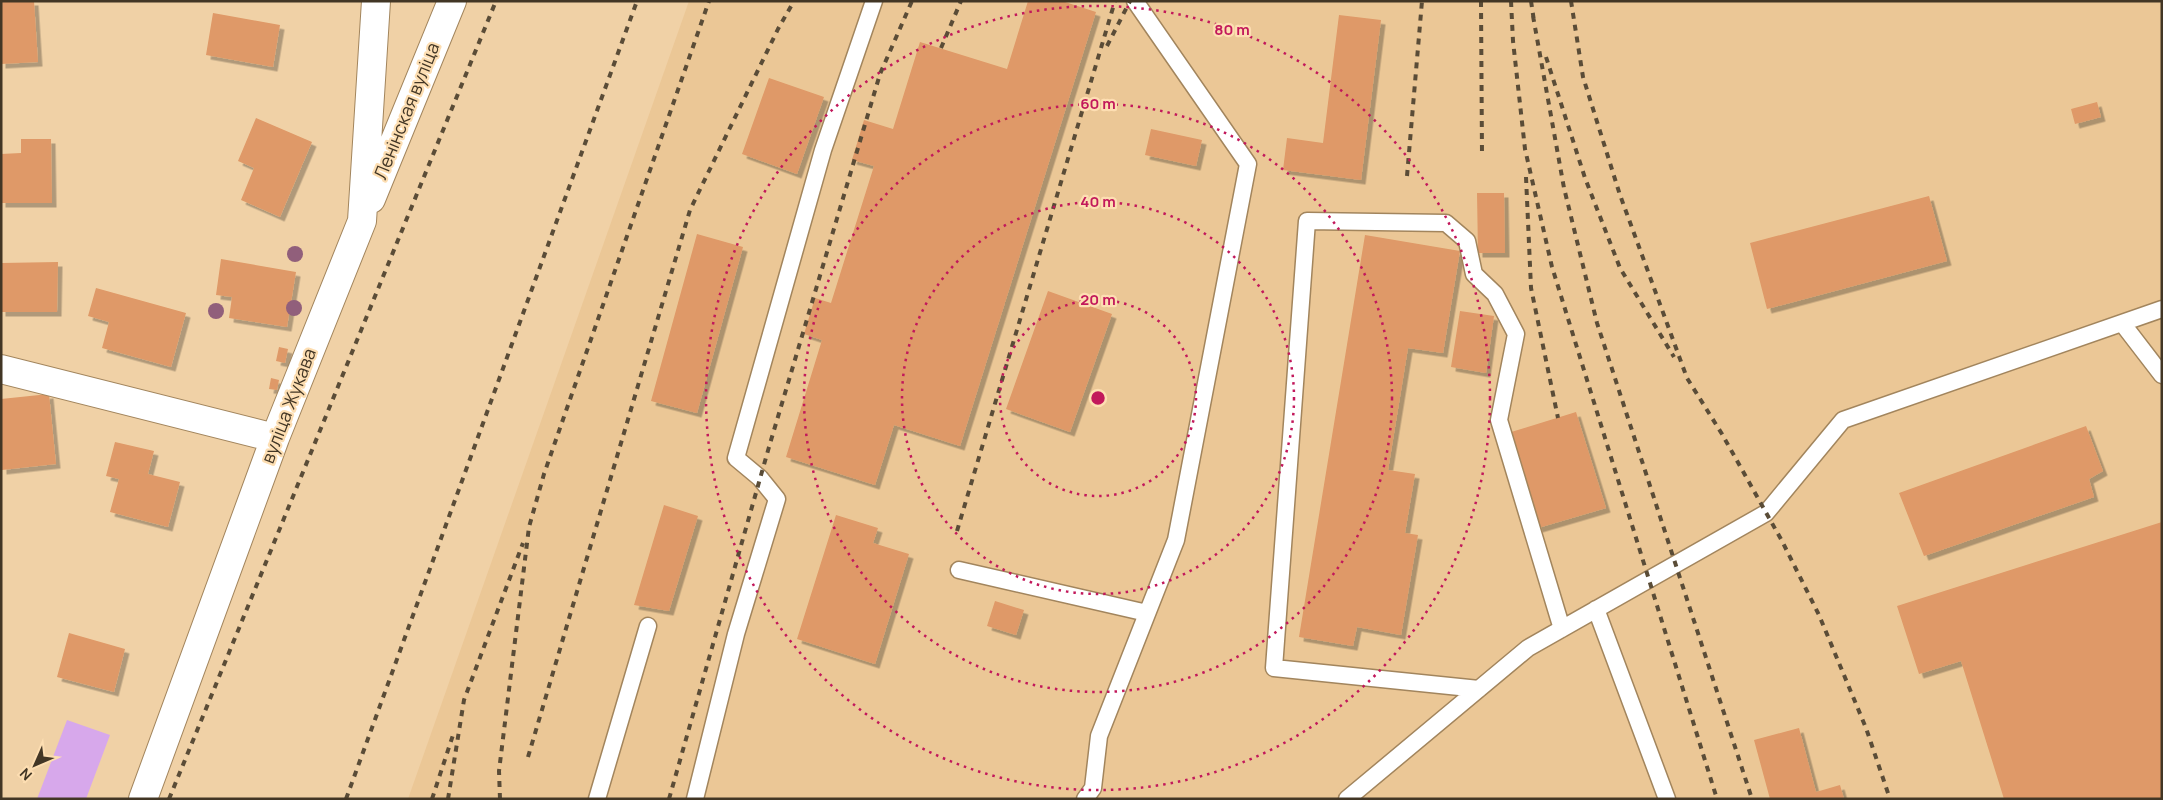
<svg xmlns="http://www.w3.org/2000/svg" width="2163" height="800" viewBox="0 0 2163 800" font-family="Manrope,sans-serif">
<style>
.built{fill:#ebc796}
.green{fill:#d7a8eb}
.building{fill:#df9967;filter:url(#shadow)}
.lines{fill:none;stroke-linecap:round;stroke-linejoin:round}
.lane-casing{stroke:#a2855d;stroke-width:19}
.street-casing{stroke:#a2855d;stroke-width:30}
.lane{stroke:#fff;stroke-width:16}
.street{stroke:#fff;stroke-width:28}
.rail{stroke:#5a4c37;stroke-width:4;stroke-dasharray:6 6;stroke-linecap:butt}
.tree{fill:#915f7b}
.ring{fill:none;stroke:#c2185b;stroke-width:2.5;stroke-dasharray:2.5 5}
.labels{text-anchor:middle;stroke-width:4.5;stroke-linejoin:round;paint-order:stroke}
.street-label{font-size:18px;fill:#423625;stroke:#fddeb2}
.centre{fill:#c2185b;stroke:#fddeb2;stroke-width:2.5}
.ring-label{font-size:15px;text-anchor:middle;font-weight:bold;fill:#c2185b;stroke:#fddeb2;stroke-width:4.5;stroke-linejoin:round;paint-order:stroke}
</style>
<defs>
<filter id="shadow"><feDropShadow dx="4.5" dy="4.5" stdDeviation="0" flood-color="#0004"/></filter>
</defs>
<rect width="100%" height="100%" fill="#f0d1a6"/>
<path class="built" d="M689,1H2162V799H408Z"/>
<path class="green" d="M67,720L110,735L86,799H37Z"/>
<path class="building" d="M1,1H34L38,62L1,64Z
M1028,1H1062L1096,12L960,446L894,425L875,485L786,457L822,340L804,334L815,298L831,303L874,166L852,160L864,120L893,129L920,42L1007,69Z
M213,13L280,25L273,67L206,55Z
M1339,15L1381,20L1361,180L1283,170L1287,138L1323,143Z
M769,78L824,97L797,174L742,154Z
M2097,102L2101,117L2075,124L2071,109Z
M256,118L312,142L280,217L241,200L254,168L238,161Z
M1151,129L1202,140L1196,166L1145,155Z
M21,139H51L52,203H1V154L21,153Z
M1477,193H1504L1505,253H1478Z
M1929,196L1947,261L1767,309L1750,243Z
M697,234L743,247L697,413L651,401Z
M1365,235L1460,251L1443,353L1408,348L1388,470L1415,474L1405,533L1418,535L1401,635L1357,627L1353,646L1299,637Z
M221,259L296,272L287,327L229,318L232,297L216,295Z
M58,262L57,312H1V263Z
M96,288L186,313L171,367L102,348L109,322L88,316Z
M1048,291L1112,314L1070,432L1006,409Z
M1460,311L1494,316L1486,373L1451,367Z
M279,347L288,349L285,363L276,361Z
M271,378L279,380L277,390L269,389Z
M49,394L56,464L2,470L1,399Z
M1576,412L1606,508L1538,528L1508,433Z
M2086,426L2103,471L2089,479L2094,497L1924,556L1899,493Z
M115,442L154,451L148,474L180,482L168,527L110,512L119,479L106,476Z
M664,505L698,516L669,611L634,605Z
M836,515L878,528L873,543L909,554L875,664L797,639Z
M2162,522V799H2004L1961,661L1919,674L1897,606Z
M995,601L1024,610L1016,635L987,626Z
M69,633L125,649L114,692L57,677Z
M1799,728L1816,792L1840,785L1844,799H1770L1754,740Z"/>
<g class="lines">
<g class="lane-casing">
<path id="lane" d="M2122,323L2162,375
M959,570L1147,613
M1596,609L1667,799
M1479,689L1274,668L1307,221L1446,223L1467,241L1474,274L1495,294L1516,334L1499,420L1562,629
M597,799L648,626
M695,799L736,634L777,499L760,478L736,458L823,150L874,1
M1085,799L1093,788L1099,736L1176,540L1248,164L1135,1
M1347,799L1528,648L1766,513L1843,420L2162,309"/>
</g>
<g class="street-casing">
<path id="street" d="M371,199L452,1
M1,369L275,438
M143,799L275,438L362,221L376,1"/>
</g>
<use href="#lane" class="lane"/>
<use href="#street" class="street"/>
<path class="rail" d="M1481,1L1482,155
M1511,1L1513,41L1525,149L1552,267L1717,799
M1531,1L1534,21
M1571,1L1583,77L1620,195L1687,378L1722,434L1782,541L1819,615L1866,728L1890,799
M1533,16L1564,188L1597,323L1752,799
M1107,46L1130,1
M941,48L961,1
M1546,57L1585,178L1620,268L1674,357
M1407,176L1422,1
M1526,177L1531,288L1558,418
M957,531L1115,1
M528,757L690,210L778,29L794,1
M169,799L496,1
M346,799L637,1
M432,799L454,732
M448,799L464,700L523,543
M500,799L499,771L529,527L544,474L709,1
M669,799L769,447L880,74L912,1"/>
</g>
<g class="tree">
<circle cx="295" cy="254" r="8"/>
<circle cx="294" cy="308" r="8"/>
<circle cx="216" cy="311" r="8"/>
</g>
<g class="ring">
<circle cx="1098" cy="398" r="98"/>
<circle cx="1098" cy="398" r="196"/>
<circle cx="1098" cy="398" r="294"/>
<circle cx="1098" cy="398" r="392"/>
</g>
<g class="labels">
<g class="street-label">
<text transform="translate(407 111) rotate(-68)" y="6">Ленінская вуліца</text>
<text transform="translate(289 406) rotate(-69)" y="6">вуліца Жукава</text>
</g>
</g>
<circle cx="1098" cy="398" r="8" class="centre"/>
<g class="ring-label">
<text x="1232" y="35">80 m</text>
<text x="1098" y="109">60 m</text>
<text x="1098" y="207">40 m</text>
<text x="1098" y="305">20 m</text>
</g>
<rect width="2163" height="800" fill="none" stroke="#423625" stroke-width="5"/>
<g transform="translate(35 765) rotate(225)" stroke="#fddeb2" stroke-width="4" paint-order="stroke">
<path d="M0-4L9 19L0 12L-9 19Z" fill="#423625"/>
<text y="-8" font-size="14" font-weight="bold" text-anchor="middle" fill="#423625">N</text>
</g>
</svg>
